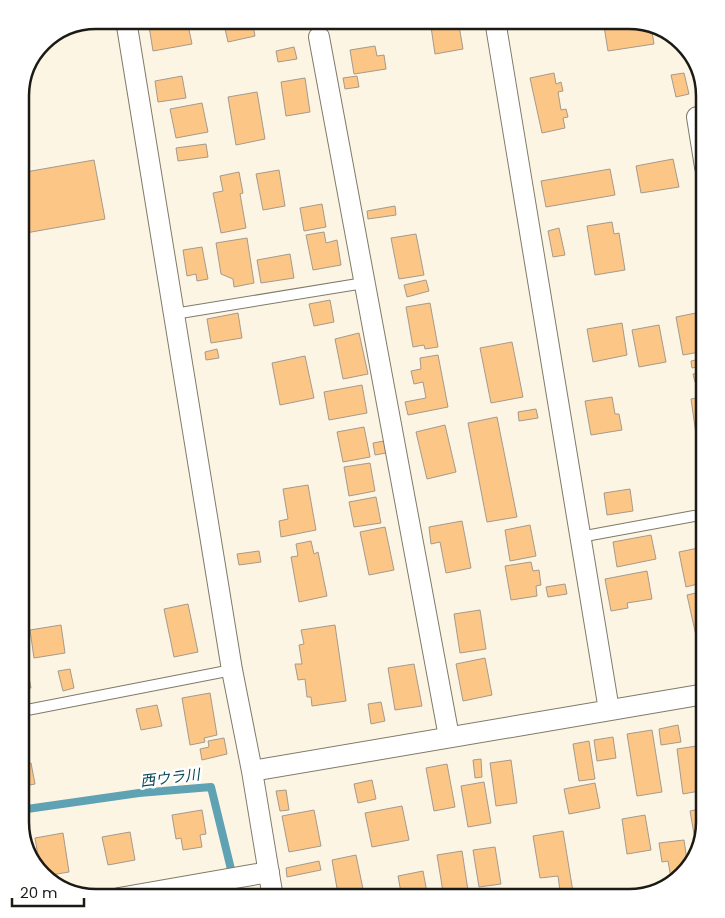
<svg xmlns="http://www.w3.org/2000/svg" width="725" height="918" viewBox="0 0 725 918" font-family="Poppins,'Noto Sans JP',sans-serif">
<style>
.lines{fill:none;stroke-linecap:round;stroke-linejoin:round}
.stream{stroke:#5ea2b4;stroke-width:8}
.building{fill:#fcc687;stroke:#a69a8c}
.lane-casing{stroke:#807a6a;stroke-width:12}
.street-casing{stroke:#807a6a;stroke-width:22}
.lane{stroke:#fff;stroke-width:10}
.street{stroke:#fff;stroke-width:20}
.labels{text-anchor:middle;stroke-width:5;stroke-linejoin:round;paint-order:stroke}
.water-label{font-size:15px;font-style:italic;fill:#0a4755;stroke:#fff}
.rim{fill:none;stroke:#1c1a14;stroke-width:2.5}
</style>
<rect width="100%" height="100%" fill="#fcf5e3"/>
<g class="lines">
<path class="stream" d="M20,810L139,793L211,787L238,898"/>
</g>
<path class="building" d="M148,20H187L192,44L153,51Z
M223,20H252L255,36L228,42Z
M430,20H458L463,49L435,54Z
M603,20H634L651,25L654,44L608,51Z
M375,46L377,56L384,55L386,69L354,74L350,50Z
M294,47L297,59L278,62L276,51Z
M554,73L556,84L561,82L563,91L558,92L561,110L566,109L568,117L563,118L565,128L542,133L530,78Z
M684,73L689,94L676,97L671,75Z
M182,76L186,98L158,102L155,81Z
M357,76L359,87L345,89L343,78Z
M305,78L310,112L286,116L281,82Z
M257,92L265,139L236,145L228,97Z
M202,103L208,132L176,138L170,109Z
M206,144L208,157L178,161L176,148Z
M673,159L679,187L641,193L636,166Z
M94,160L105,219L20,234V173Z
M610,169L615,195L546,207L541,181Z
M279,170L285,206L263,210L256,174Z
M239,172L243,193L240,194L246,228L221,233L213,193L223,191L220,176Z
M322,204L326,227L304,231L300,208Z
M395,206L396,215L368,219L367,211Z
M612,222L614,234L619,233L625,270L595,275L587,226Z
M559,228L565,255L553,257L548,231Z
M324,232L326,243L337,240L341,265L313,270L306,235Z
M416,234L424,275L399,279L391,238Z
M247,238L254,283L234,287L233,279L221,274L216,243Z
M202,247L208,279L197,281L196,274L187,276L183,250Z
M290,254L294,278L261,283L257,260Z
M426,280L429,291L407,297L404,285Z
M330,300L334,322L314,326L309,304Z
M430,303L438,347L425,349L424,345L413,347L406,307Z
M701,312L705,333V351L683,355L676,317Z
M238,313L242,338L211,343L207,319Z
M622,323L627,355L593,362L587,329Z
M659,325L666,362L639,367L632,330Z
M359,333L368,374L343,379L335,339Z
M512,342L523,397L491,403L480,348Z
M217,349L219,358L206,360L205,352Z
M438,355L448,407L408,415L405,402L426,398L423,382L414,384L411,371L421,369L420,358Z
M305,356L314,398L280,405L272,363Z
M705,358V365L692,368L691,361Z
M705,372V380L695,382L693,374Z
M362,385L367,413L329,420L324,392Z
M705,396V439L697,441L691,399Z
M612,397L615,414H619L622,430L591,435L585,401Z
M536,409L538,418L519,421L518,412Z
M497,417L517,517L487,522L468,423Z
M445,425L456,472L427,479L416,432Z
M364,427L370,457L343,462L337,432Z
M384,441L386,453L375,455L373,443Z
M370,463L375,491L349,496L344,467Z
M308,485L316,530L281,537L279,521L288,519L283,489Z
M630,489L633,511L607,515L604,493Z
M376,497L381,523L354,527L349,502Z
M462,521L471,568L446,573L440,542L431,544L429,527Z
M530,525L536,556L510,561L505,530Z
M385,527L394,570L369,575L360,532Z
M651,535L656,559L617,567L613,542Z
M311,541L314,554L318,552L327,596L299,602L291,557L298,556L296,544Z
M703,547L705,556V582L686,587L679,552Z
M259,551L261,562L239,565L237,554Z
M531,562L533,571L539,570L541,585L536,586L537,596L511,600L505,566Z
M647,571L652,599L627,603L628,608L611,611L605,579Z
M565,584L567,594L548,597L546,587Z
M705,591V638L697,640L687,595Z
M188,604L198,652L174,657L164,609Z
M480,610L486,649L460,653L454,614Z
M61,625L65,653L34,658L30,630Z
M335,625L346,701L312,706L311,697H307L305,679L298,680L295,664H302L299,645L304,644L301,630Z
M25,655L31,688L20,690V656Z
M485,658L492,695L463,701L456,664Z
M414,664L422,706L395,710L388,668Z
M70,669L74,688L63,691L58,671Z
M210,693L217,735L204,738L205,742L190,745L182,698Z
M381,702L385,721L371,724L368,704Z
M157,705L162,726L141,730L136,709Z
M20,719L26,749L20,750Z
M678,725L681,742L661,745L659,729Z
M652,730L662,792L637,796L627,734Z
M613,737L616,758L597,761L594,740Z
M224,738L227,754L202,760L200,749L209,747L208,741Z
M589,741L595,779L579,781L573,744Z
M703,745L705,758V790L683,794L677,749Z
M481,759L482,777L475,778L473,760Z
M511,760L517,803L496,806L490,763Z
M31,763L35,784L20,787V765Z
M447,764L455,807L434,811L426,768Z
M372,780L376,799L358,803L354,784Z
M484,782L491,823L468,827L461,786Z
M595,783L600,808L569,814L564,789Z
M286,790L289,810L280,811L276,791Z
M402,806L409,840L372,847L365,813Z
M705,808V823L697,851L690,811Z
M202,810L206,834L200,835L202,847L183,850L181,838L176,839L172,815Z
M314,810L321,846L289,852L282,816Z
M645,815L651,850L627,854L622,819Z
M563,831L574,898H561L558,876L540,878L533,836Z
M130,832L135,860L108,865L102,837Z
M63,833L69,872L45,876L41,873L35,838Z
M684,840L688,867L680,876L671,878L668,861L662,862L659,843Z
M495,847L501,884L479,887L473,850Z
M462,851L469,897L462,898H444L437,855Z
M356,855L363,889L338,894L332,860Z
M319,861L321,870L287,877L286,868Z
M423,871L428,898H402L398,876Z"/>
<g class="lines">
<g class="lane-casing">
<path id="lane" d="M174,314L364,283
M580,537L694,516
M27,710L232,670"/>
</g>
<g class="street-casing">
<path id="street" d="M126,20L232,670L252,771L273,898
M495,20L609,710
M319,37L449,737
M705,167L697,117L705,116
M252,771L705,694
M119,898L269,872"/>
</g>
<use href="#lane" class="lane"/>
<use href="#street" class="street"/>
</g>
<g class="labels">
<g class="water-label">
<text transform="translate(170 778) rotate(-7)" y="5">西ウラ川</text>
</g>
</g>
<path d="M0 0H725V918H0ZM96 29H629A67 67 0 0 1 696 96V822A67 67 0 0 1 629 889H96A67 67 0 0 1 29 822V96A67 67 0 0 1 96 29Z" fill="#fff" fill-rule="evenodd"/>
<path class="rim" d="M96 29H629A67 67 0 0 1 696 96V822A67 67 0 0 1 629 889H96A67 67 0 0 1 29 822V96A67 67 0 0 1 96 29Z"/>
<path d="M12 898v8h72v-8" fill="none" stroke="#1c1a14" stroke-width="2.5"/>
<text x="20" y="898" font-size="15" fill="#1c1a14" stroke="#ffffff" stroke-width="4" paint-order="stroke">20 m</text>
</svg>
